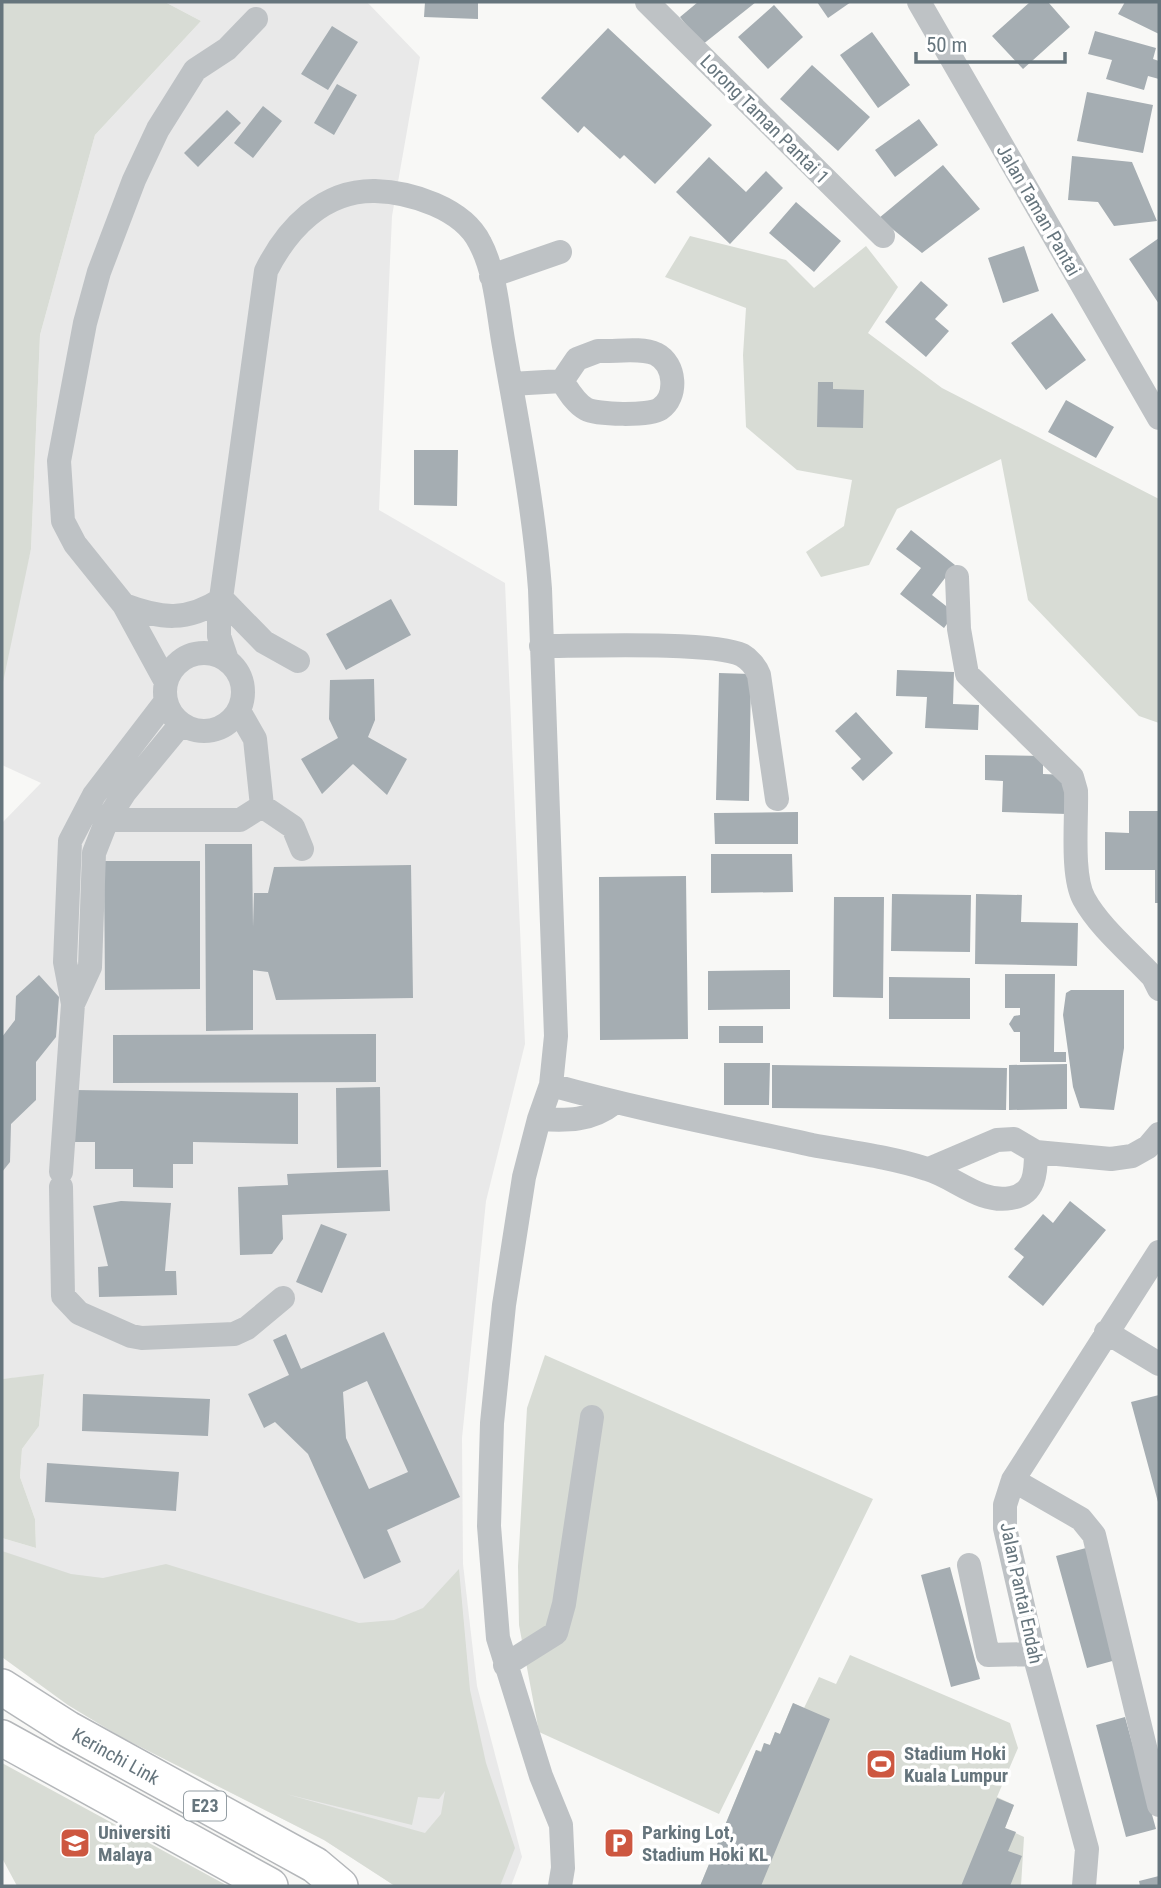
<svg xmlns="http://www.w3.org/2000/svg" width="1161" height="1888" viewBox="0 0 1161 1888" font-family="'Roboto Condensed',sans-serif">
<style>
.built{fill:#e9e9e9}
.green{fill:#d8dcd5;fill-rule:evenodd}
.building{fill:#a5adb2;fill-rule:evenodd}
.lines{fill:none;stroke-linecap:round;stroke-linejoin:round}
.highway-casing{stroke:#b4b7ba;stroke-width:38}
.minor{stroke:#bec2c5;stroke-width:24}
.highway{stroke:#fff;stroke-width:35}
.labels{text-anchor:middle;stroke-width:7;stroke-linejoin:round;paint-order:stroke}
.shield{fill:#fff;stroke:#949ea4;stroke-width:2}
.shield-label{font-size:18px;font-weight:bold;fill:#66757d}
.street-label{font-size:19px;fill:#66757d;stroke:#fff}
.poi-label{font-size:19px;font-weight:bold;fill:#66757d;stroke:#fff;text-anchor:start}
</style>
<rect width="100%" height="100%" fill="#f8f8f6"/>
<path class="built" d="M165,2H367L420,57L392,216L379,510L505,583L525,1044L486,1201L462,1438L463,1564L477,1686L522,1857L511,1886H395L324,1840L121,1737L68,1705L2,1657V1538L36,1548L35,1519L20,1477L22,1449L39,1426L44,1375L2,1379V823L41,783L2,765V667L31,549L40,335L95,135L201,21Z"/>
<path class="green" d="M2,2H165L201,21L95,135L40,335L31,549L2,687Z
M690,236L786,260L814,288L866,246L898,287L868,333L942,388L1159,499V723L1139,716L1028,600L1001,459L897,509L869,565L821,577L806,552L844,526L852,480L797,470L746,427L743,355L746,308L665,277Z
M545,1355L873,1499L719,1814L539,1732L519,1625L518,1566L527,1408Z
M44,1374L39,1426L22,1449L20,1477L35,1519L36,1548L2,1538V1379Z
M2,1551L71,1574L103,1578L166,1564L359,1623L394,1620L423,1608L459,1569L470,1690L486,1763L515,1848L500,1886H395L324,1840L121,1737L68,1705L2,1657ZM445,1791L441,1814L425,1833L286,1794L412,1825L418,1797L439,1799Z
M850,1655L1010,1723L1018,1748L997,1797L1014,1805L1005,1828L1024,1837L1021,1886H700L756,1750L761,1751L764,1743L770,1745L775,1732L780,1734L793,1703L804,1708L819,1677L836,1684Z
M2,1763L228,1886H17L2,1858Z"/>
<path class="building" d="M425,2H478V19L424,17Z
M698,2H756L702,45L680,17Z
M817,2H851L828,18Z
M1030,2H1048L1070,27L1023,69L992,36Z
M1125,2H1159V34L1118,14Z
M774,5L803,37L768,69L738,37Z
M332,26L358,42L328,90L301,74Z
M608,28L712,125L655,184L624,155L620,159L584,126L578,133L541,98Z
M1095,31L1156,48L1153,59L1159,61V79L1148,76L1144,90L1106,79L1112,60L1088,54Z
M872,32L910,85L878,108L840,55Z
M812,65L870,117L838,151L780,99Z
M337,84L357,95L334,135L314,123Z
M1087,92L1153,105L1143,153L1077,141Z
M263,106L282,121L253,158L234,143Z
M227,110L241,123L198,167L184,153Z
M919,119L938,145L895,177L875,150Z
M1072,156L1132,162L1157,221L1114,226L1098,202L1068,200Z
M709,157L746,192L766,171L783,188L730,244L676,192Z
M943,165L980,209L922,253L879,218Z
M796,202L841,241L814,272L769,233Z
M1159,238V304L1129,259Z
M1024,246L1039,291L1003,303L988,258Z
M921,281L948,305L935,319L949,331L926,357L885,322Z
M1052,313L1086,360L1046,390L1011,343Z
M818,382H833V389L864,390L863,428L817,427Z
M1066,400L1114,427L1096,458L1048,432Z
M414,450H458L457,506L414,505Z
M911,530L955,565L932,595L955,613L944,628L900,594L921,568L896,549Z
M391,599L411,635L346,670L326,634Z
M897,670L954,672L953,704L979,705L978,730L925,728L927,697L896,696Z
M719,673L751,674L749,801L716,800Z
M374,679L375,720L368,737L407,759L387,795L353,764L322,794L301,759L338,738L329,719L330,680Z
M856,712L893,753L863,781L851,768L861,759L835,731Z
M985,755L1043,756V774L1069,775L1067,814L1002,812L1003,781L985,780Z
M1129,811H1159V903H1155V870H1105V832L1129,833Z
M798,812V844H715L714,813Z
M205,844H252L253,927L254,893H268L274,867L411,865L413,998L276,1000L268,972L253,970V1030L206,1031Z
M711,854H792L793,892L711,893Z
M104,861H200V989L105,990Z
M686,876L688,1039L600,1040L599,877Z
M892,894L971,895L970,952L891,951Z
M976,894L1022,895L1021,922L1078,923L1077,966L975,964Z
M834,897H884L883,998L833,997Z
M790,970V1009L708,1010V971Z
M1005,974H1055L1054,1052H1066V1062H1020V1032H1014L1009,1024L1014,1016L1020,1015V1008H1005Z
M39,975L59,997L56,1037L36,1062V1100L11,1124L10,1162L2,1172V1037L15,1020L16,996Z
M889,977L970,978V1019H889Z
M1071,990H1124V1048L1114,1110L1080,1108L1073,1087L1063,1015L1066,993Z
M719,1026H763V1043H719Z
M376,1034V1082L113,1083V1035Z
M724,1063H770L769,1105H724Z
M1067,1064V1109L1009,1110V1065Z
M772,1065L1007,1068L1006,1110L772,1108Z
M380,1087L381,1167L337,1168L336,1088Z
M74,1090L298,1093V1144L193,1142V1164H173V1188L133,1187V1169H95V1142H74Z
M388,1170L390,1211L282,1215L283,1239L272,1254L240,1255L238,1187L288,1185L287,1174Z
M121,1201L171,1203L165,1271H176L177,1295L99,1297L98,1267L108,1266L93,1206Z
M1070,1201L1106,1230L1043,1306L1008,1277L1024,1257L1014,1249L1043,1214L1053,1223Z
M321,1224L347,1234L322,1293L296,1282Z
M384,1332L460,1497L387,1530L401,1562L364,1579L308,1454L275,1422L264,1428L248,1394L289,1375L273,1340L286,1334L301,1369ZM367,1381L408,1472L369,1489L346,1438L343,1392Z
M83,1394L210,1399L208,1436L82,1431Z
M1159,1395V1502H1158L1131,1402Z
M47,1463L179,1472L176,1511L45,1502Z
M1086,1548L1116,1660L1087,1668L1056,1556Z
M950,1567L980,1679L951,1687L921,1575Z
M793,1703L830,1719L761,1886H700L756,1750L761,1752L764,1743L770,1745L775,1732L780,1734Z
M1125,1717L1156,1829L1126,1837L1096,1725Z
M997,1798L1014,1805L1005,1828L1016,1832L1008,1851L1022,1856L1010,1886H961Z
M1159,1876V1886H1140L1139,1881Z"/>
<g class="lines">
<g class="highway-casing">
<path id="highway" d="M2,1687L68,1729L315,1865L340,1886
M2,1738L270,1886"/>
</g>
<path class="minor" d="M647,2L883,236
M919,2L1159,418
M491,276L560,252
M598,351C615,352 641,347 656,354C676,364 678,397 660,409C649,416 597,415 586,409C575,403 568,390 562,381L577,359Z
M511,384L562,381
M957,577L959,629L967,674L1072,777L1076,791C1077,819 1071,875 1084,899C1100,928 1131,953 1153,977L1159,989
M222,599L264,642L298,661
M124,605C161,619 187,622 222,599
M541,646C580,646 714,641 742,655C749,659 756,667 759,675L777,799
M165 692a39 39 0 1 1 78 0a39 39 0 1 1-78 0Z
M227,660L219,636V613L266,271C287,229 323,190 375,191C410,192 463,208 480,243C496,273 498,313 504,346C518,427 534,507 540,589L556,1036L551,1085L539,1119L524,1177L504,1305L492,1423L489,1526L498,1638L541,1776L561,1825L563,1868L560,1886
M166,682L124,605L75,544L63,521L59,461L85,323L99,272L134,180L158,129L195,70L227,49L256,19
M166,701L94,795L70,841L65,962L73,1004L90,967L94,853L107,820L125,792L181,724
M262,806L293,827L302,849
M107,820H240L262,806L255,739L239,711
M551,1085C637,1109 724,1126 812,1145C850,1152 890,1157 927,1169C955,1177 980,1204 1011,1198C1035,1194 1036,1173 1036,1152
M539,1119C567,1121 591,1121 614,1103
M929,1169L997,1140L1014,1139L1036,1152L1111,1159L1132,1156L1148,1147L1159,1134
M61,1172L73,1004
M61,1187L63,1296L79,1313L131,1336L142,1338L234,1334L247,1328L283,1298
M1106,1332L1159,1364
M1013,1480L1081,1519L1094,1535L1159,1805
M969,1565L988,1655L1034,1654
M505,1665L556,1633L564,1604L592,1417
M1084,1886L1087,1849L1034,1654L1005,1528V1505L1013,1480L1159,1252"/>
<use href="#highway" class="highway"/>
</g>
<defs>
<g id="stadium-square" transform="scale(1.575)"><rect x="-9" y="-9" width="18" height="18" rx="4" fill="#cd5740" stroke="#fff"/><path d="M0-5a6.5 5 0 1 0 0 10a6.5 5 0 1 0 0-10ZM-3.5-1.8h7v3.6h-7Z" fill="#fff"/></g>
<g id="university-square" transform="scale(1.575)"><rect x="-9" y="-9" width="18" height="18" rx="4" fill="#cd5740" stroke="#fff"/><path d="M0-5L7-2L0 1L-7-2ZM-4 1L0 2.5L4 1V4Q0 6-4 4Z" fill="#fff"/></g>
<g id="parking-square" transform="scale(1.575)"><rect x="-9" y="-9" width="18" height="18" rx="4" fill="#cd5740" stroke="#fff"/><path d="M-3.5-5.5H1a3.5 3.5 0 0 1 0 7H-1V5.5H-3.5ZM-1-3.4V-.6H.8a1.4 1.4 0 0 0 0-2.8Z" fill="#fff"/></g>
</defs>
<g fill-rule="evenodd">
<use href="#stadium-square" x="881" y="1764"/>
<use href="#university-square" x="75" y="1843"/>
<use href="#parking-square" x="619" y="1843"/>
</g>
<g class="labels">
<rect class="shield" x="184" y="1791.5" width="42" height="29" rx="5"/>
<g class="shield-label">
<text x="205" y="1812">E23</text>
</g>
<g class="street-label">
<text transform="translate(765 119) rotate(45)" y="7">Lorong Taman Pantai 1</text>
<text transform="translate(1039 210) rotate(60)" y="7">Jalan Taman Pantai</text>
<text transform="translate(1022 1593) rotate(78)" y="7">Jalan Pantai Endah</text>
<text transform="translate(116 1756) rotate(29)" y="7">Kerinchi Link</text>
</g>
<g class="poi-label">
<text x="904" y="1760">Stadium Hoki<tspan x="904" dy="22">Kuala Lumpur</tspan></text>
<text x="98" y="1839">Universiti<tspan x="98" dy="22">Malaya</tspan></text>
<text x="642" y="1839">Parking Lot,<tspan x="642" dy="22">Stadium Hoki KL</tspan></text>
</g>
</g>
<rect width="1161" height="1888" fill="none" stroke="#66757d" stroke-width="7"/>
<path d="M916 52v10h149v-10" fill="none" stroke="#66757d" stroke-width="3.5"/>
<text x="926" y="52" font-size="21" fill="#66757d" stroke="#ffffff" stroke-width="5" paint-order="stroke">50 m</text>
</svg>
